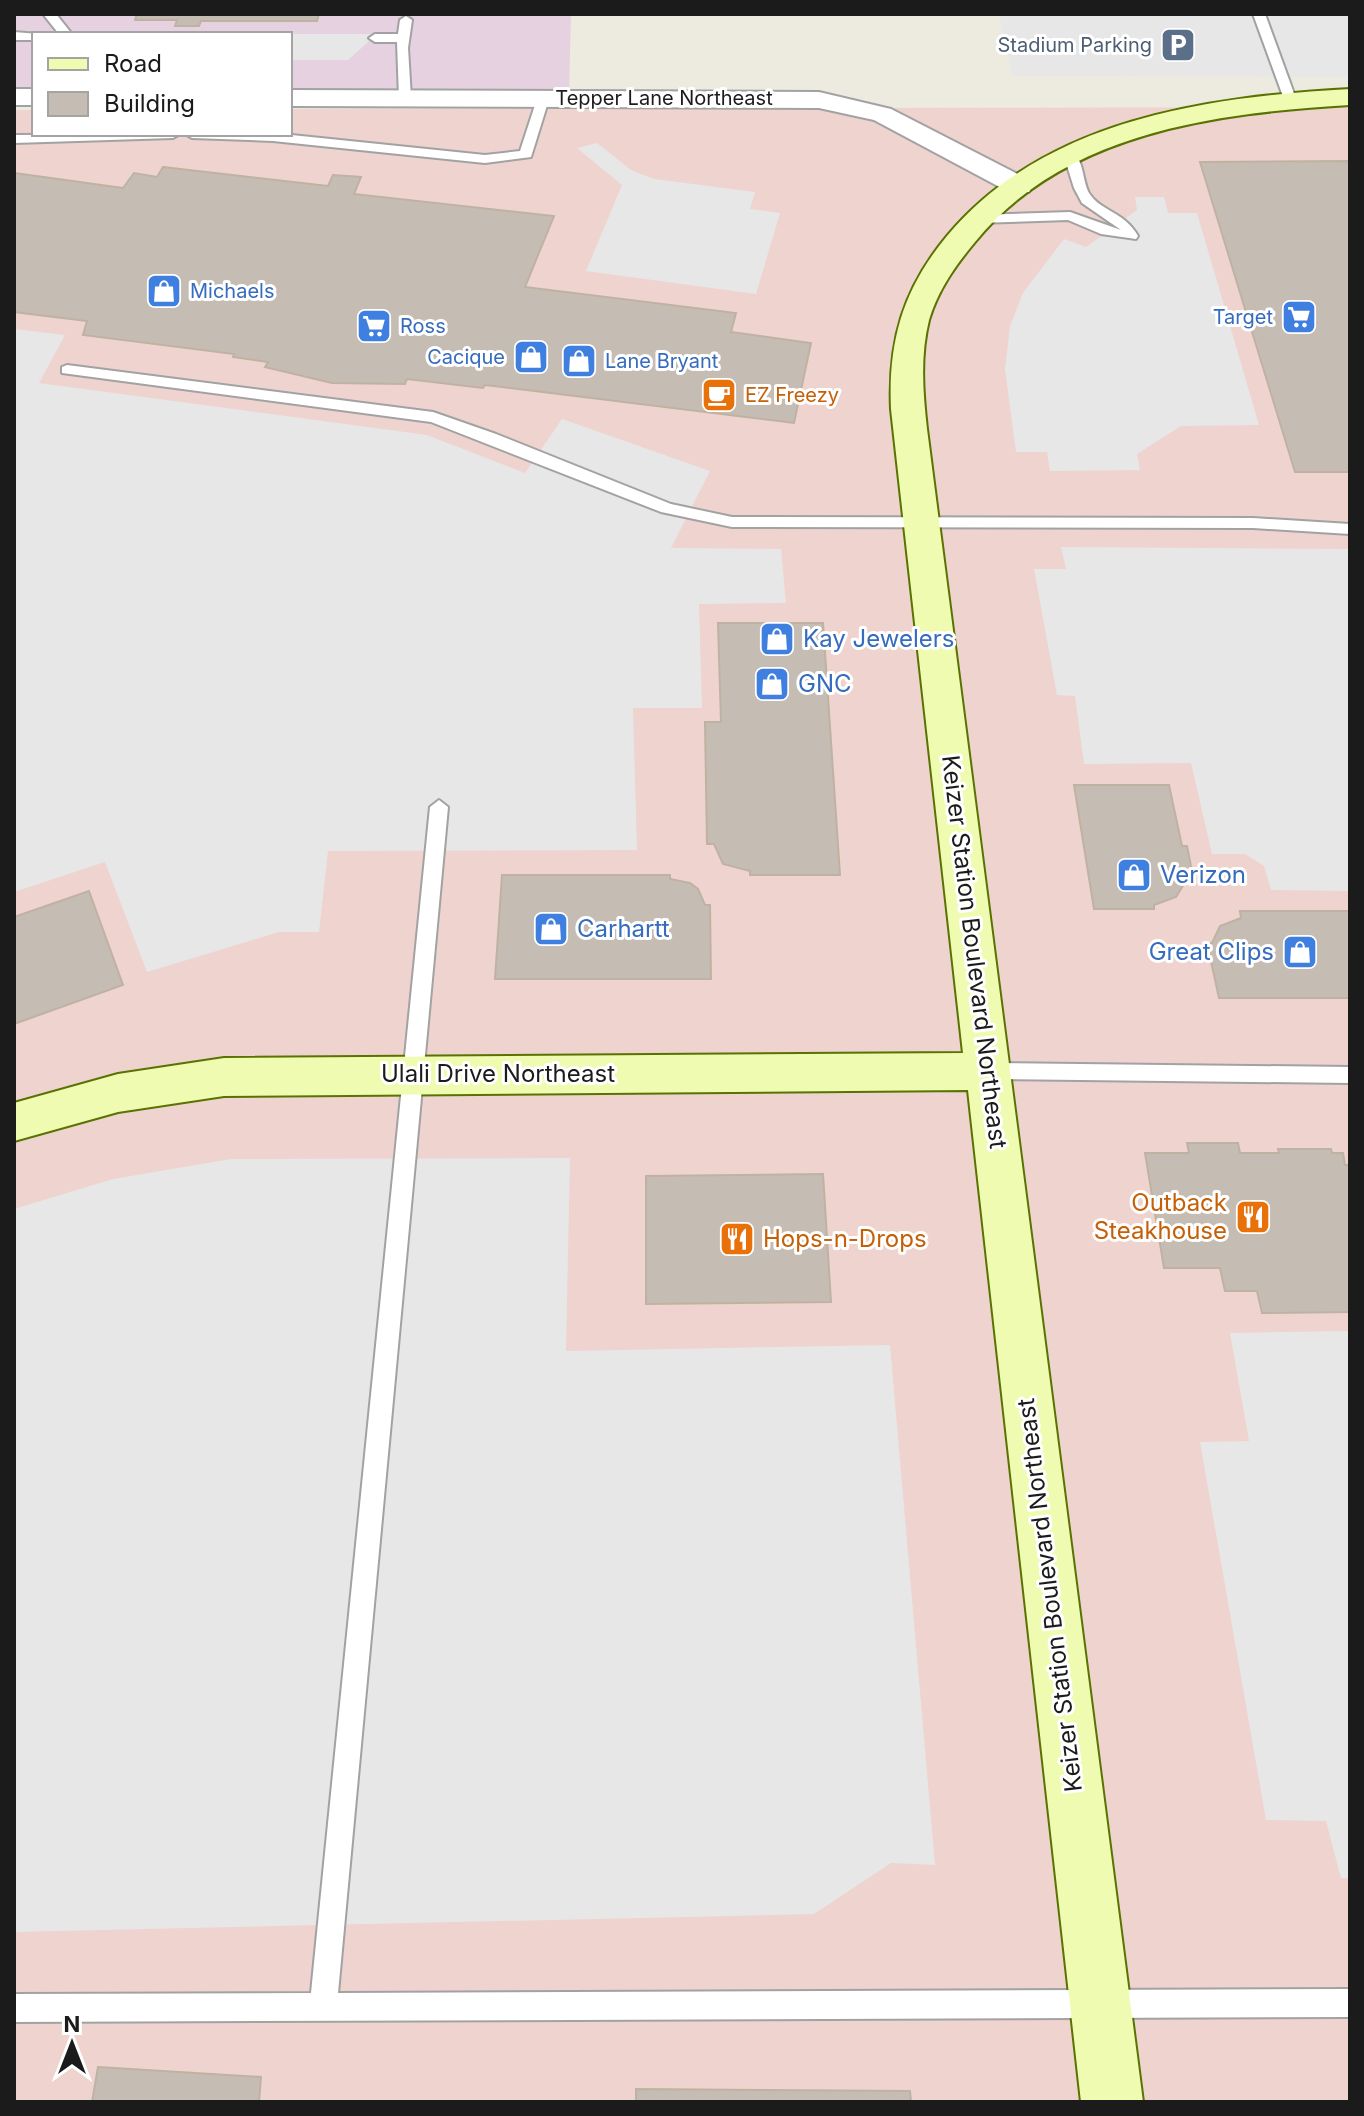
<svg xmlns="http://www.w3.org/2000/svg" width="1364" height="2116" viewBox="0 0 1364 2116" font-family="Inter,sans-serif">
<style>
.commercial{fill:#efd3ce}
.industrial{fill:#e6d1e0}
.parking{fill:#e7e7e7}
.building{fill:#c5bdb3;stroke:#bfb2a2;stroke-width:2}
.lines{fill:none;stroke-linecap:round;stroke-linejoin:round}
.lane-casing{stroke:#a2a2a2;stroke-width:4}
.street-casing{stroke:#a2a2a2;stroke-width:4}
.secondary-casing{stroke:#597202;stroke-width:4}
.lane{fill:#fff;fill-rule:evenodd}
.street{fill:#fff;fill-rule:evenodd}
.secondary{fill:#eefbb0;fill-rule:evenodd}
.labels{text-anchor:middle;stroke-width:6;stroke-linejoin:round;paint-order:stroke}
.far-service-label{font-size:20px;fill:#4e5e75;stroke:#fff;text-anchor:end}
.far-street-label{font-size:20px;fill:#1b1b1b;stroke:#fff}
.far-shop-label{font-size:20px;fill:#366cbe;stroke:#fff;text-anchor:start}
.far-food-label{font-size:20px;fill:#c56008;stroke:#fff;text-anchor:start}
.shop-label{font-size:24px;fill:#366cbe;stroke:#fff;text-anchor:start}
.street-label{font-size:24px;fill:#1b1b1b;stroke:#fff}
.food-label{font-size:24px;fill:#c56008;stroke:#fff;text-anchor:end}
</style>
<rect width="100%" height="100%" fill="#edeae0"/>
<path class="commercial" d="M1350,107V2102H14V110H34V134H290V109Z"/>
<path class="industrial" d="M14,14H571L569,94L290,93V34H34V92L14,91Z"/>
<path class="parking" d="M999,14H1350V77L1012,76Z
M187,34H377L348,60H290V34Z
M597,143L631,170L654,179L755,192L750,209L780,213L756,294L586,271L622,185L577,148Z
M1135,197H1164L1168,213H1197L1259,425L1181,426L1137,454L1140,470L1050,471L1047,452H1016L1005,369L1010,326L1023,293L1064,239L1086,247L1137,210Z
M14,329L65,335L39,383L427,435L525,473L562,419L710,471L671,548L781,549L786,603L699,604L702,708H633L637,850L328,851L319,932H279L147,972L105,862L14,892Z
M1061,547L1350,549V891L1271,890L1264,866L1245,854H1212L1191,763L1084,764L1075,696L1057,695L1034,569H1066Z
M570,1158L566,1351L890,1345L935,1865L891,1863L814,1914L14,1932V1209L113,1179L231,1159Z
M1350,1331V1878H1341L1326,1821L1266,1820L1200,1442L1249,1441L1230,1333Z"/>
<path class="building" d="M137,14H319L317,21H201L199,26H175L177,20H135Z
M1350,161V472H1295L1200,162Z
M163,167L328,186L333,175L361,177L354,194L554,216L525,287L736,313L731,332L811,343L794,423L485,385L483,388L407,379L405,384L332,383L265,367L268,362L233,357L234,354L83,335L87,321L14,312V173L123,188L134,173L157,177Z
M718,623H823L840,875H750V871L723,864L714,844H707L705,722H721Z
M1074,785H1169L1182,846H1187L1194,881H1186L1176,897L1154,905V909H1094Z
M502,875H670V879L690,883L698,889L705,905H710L711,979H495Z
M89,891L123,985L14,1024V917Z
M1240,911H1350V998H1219L1207,943H1212L1220,926L1241,918Z
M1187,1143H1238L1240,1153H1279L1278,1149H1331L1332,1153H1343L1345,1165H1350V1312L1262,1313L1257,1291H1225L1220,1268H1164L1145,1153H1189Z
M823,1174L831,1302L646,1304V1176Z
M98,2067L261,2077L259,2102H92Z
M636,2089L910,2091L911,2102H636Z"/>
<g class="lines">
<g class="lane-casing">
<path id="lane" d="M43,14H56L72,34H59Z
M1253,14H1265L1296,99L1295,102L1284,99Z
M406,16L412,20L408,48L411,98L405,102L399,98L397,42H375L369,38L375,34H398L400,20Z
M14,32L39,34H34V40H14Z
M543,95L549,99L531,157L485,163L273,141L192,138L185,134H282L485,155L520,151L537,99Z
M180,134L173,138L14,143V135Z
M1071,152C1084,158 1082,180 1089,193C1101,212 1124,211 1138,236L1136,239L1101,234L1068,220L977,223L970,219L977,215L1070,212L1121,230L1082,203L1074,188L1064,156Z
M67,365L433,412L496,434L671,504L732,517L1253,518L1350,524V534L1253,528L732,527L661,512L431,422L62,373V367Z
M439,800L448,807L338,1993L1350,1989V2017L14,2022V1994L311,1993L430,807Z
M988,1063L1350,1067V1083L988,1079L981,1077L978,1071L981,1065Z"/>
</g>
<g class="street-casing">
<path id="street" d="M14,89H34V105H14Z
M290,90L819,92L891,109L1029,180L1032,186L1029,192H1009L874,120L819,108L290,106Z"/>
</g>
<g class="secondary-casing">
<path id="secondary" d="M1350,89V105C1217,113 1064,132 975,242C955,266 938,290 929,320C920,356 923,393 927,429L1143,2102H1081L968,1090L224,1096L118,1112L14,1141V1103L118,1074L224,1058L963,1053L891,409C888,341 903,289 947,236C1045,119 1206,97 1350,89Z"/>
</g>
<use href="#lane" class="lane"/>
<use href="#street" class="street"/>
<use href="#secondary" class="secondary"/>
</g>
<defs>
<g id="parking-square" transform="scale(1.8)"><rect x="-9" y="-9" width="18" height="18" rx="4" fill="#5c6f8a" stroke="#fff"/><path d="M-3.5-5.5H1a3.5 3.5 0 0 1 0 7H-1V5.5H-3.5ZM-1-3.4V-.6H.8a1.4 1.4 0 0 0 0-2.8Z" fill="#fff"/></g>
<g id="shop-square" transform="scale(1.8)"><rect x="-9" y="-9" width="18" height="18" rx="4" fill="#3f7fe0" stroke="#fff"/><path d="M-5-2.5h2.3a2.7 3.5 0 0 1 5.4 0H5L5.5 6h-11ZM-1.5-2.5h3a1.5 2.3 0 0 0-3 0Z" fill="#fff"/></g>
<g id="supermarket-square" transform="scale(1.8)"><rect x="-9" y="-9" width="18" height="18" rx="4" fill="#3f7fe0" stroke="#fff"/><path d="M-6-5.5h2.5l.6 2H6L4.5 2H-2.5L-4.4-4H-6ZM-1.5 3.2a1.3 1.3 0 1 0 .1 0ZM3 3.2a1.3 1.3 0 1 0 .1 0Z" fill="#fff"/></g>
<g id="cafe-square" transform="scale(1.8)"><rect x="-9" y="-9" width="18" height="18" rx="4" fill="#e8710a" stroke="#fff"/><path d="M-5.5-4.5H6V0H3Q3 3.5 0 3.5H-2.5Q-5.5 3.5-5.5 0ZM3-3.2v2h1.7v-2ZM-6 4.5H4V6H-6Z" fill="#fff"/></g>
<g id="restaurant-square" transform="scale(1.8)"><rect x="-9" y="-9" width="18" height="18" rx="4" fill="#e8710a" stroke="#fff"/><path d="M-5-6h1v4h1v-4h1v4h1v-4h1v5L-1.5 .5V6h-2V.5L-5-1ZM5-6V6H3V1.5H1.5Q1.5-4 5-6Z" fill="#fff"/></g>
</defs>
<g fill-rule="evenodd">
<use href="#parking-square" x="1178" y="45"/>
<use href="#shop-square" x="164" y="291"/>
<use href="#supermarket-square" x="1299" y="317"/>
<use href="#supermarket-square" x="374" y="326"/>
<use href="#shop-square" x="531" y="357"/>
<use href="#shop-square" x="579" y="361"/>
<use href="#cafe-square" x="719" y="395"/>
<use href="#shop-square" x="777" y="639"/>
<use href="#shop-square" x="772" y="684"/>
<use href="#shop-square" x="1134" y="875"/>
<use href="#shop-square" x="551" y="929"/>
<use href="#shop-square" x="1300" y="952"/>
<use href="#restaurant-square" x="1253" y="1217"/>
<use href="#restaurant-square" x="737" y="1239"/>
</g>
<g class="labels">
<g class="far-service-label">
<text x="1152" y="52">Stadium Parking</text>
</g>
<g class="far-street-label">
<text x="664" y="105">Tepper Lane Northeast</text>
</g>
<g class="far-shop-label">
<text x="190" y="298">Michaels</text>
<text x="1273" y="324" text-anchor="end">Target</text>
<text x="400" y="333">Ross</text>
<text x="505" y="364" text-anchor="end">Cacique</text>
<text x="605" y="368">Lane Bryant</text>
</g>
<g class="far-food-label">
<text x="745" y="402">EZ Freezy</text>
</g>
<g class="shop-label">
<text x="803" y="647">Kay Jewelers</text>
<text x="798" y="692">GNC</text>
<text x="1160" y="883">Verizon</text>
<text x="577" y="937">Carhartt</text>
<text x="1274" y="960" text-anchor="end">Great Clips</text>
</g>
<g class="street-label">
<text transform="translate(974 952) rotate(83)" y="8">Keizer Station Boulevard Northeast</text>
<text x="498" y="1082">Ulali Drive Northeast</text>
<text transform="translate(1050 1595) rotate(-97)" y="8">Keizer Station Boulevard Northeast</text>
</g>
<g class="food-label">
<text x="1227" y="1211">Outback<tspan x="1227" dy="28">Steakhouse</tspan></text>
<text x="763" y="1247" text-anchor="start">Hops-n-Drops</text>
</g>
</g>
<rect width="1364" height="2116" fill="none" stroke="#1b1b1b" stroke-width="32"/>
<rect x="32" y="32" width="260" height="104" fill="#ffffff" stroke="#a4a4a4" stroke-width="2"/>
<rect x="48" y="58" width="40" height="12" fill="#eefbb0" stroke="#a4a4a4" stroke-width="2"/>
<text x="104" y="72" font-size="24" fill="#1b1b1b">Road</text>
<rect x="48" y="92" width="40" height="24" fill="#c5bdb3" stroke="#a4a4a4" stroke-width="2"/>
<text x="104" y="112" font-size="24" fill="#1b1b1b">Building</text>
<g transform="translate(72 2044)" stroke="#ffffff" stroke-width="6" paint-order="stroke">
<path d="M0-6L14 30L0 20L-14 30Z" fill="#1b1b1b"/>
<text y="-12" font-size="22" font-weight="bold" text-anchor="middle" fill="#1b1b1b">N</text>
</g>
</svg>
